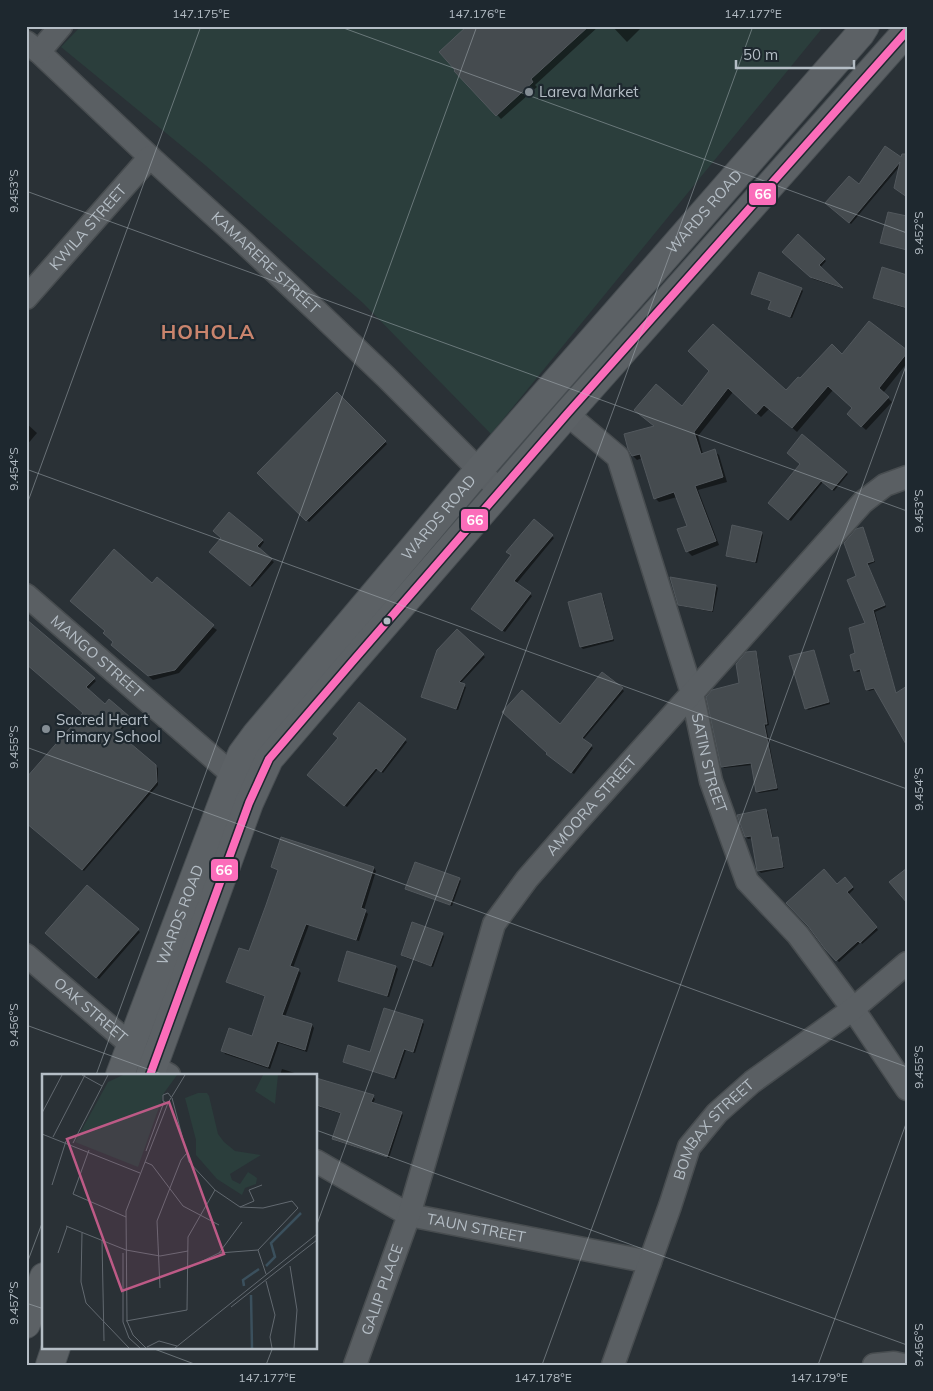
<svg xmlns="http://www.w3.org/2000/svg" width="933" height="1391" viewBox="0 0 933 1391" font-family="Mulish,sans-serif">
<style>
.green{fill:#2b3e3c}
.shadow{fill:#0007}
.building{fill:#454b4f;stroke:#52585d}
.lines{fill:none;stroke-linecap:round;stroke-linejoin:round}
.minor-casing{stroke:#484d50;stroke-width:25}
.major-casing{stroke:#484e52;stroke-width:30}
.minor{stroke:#5a5f63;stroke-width:22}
.major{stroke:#5c6165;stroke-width:28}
.bus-1-casing{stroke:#1e282f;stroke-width:11}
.bus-1{stroke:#fb6dba;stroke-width:8}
.ticks{fill:none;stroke:#b5bec6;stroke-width:1;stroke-opacity:0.45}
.poi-dot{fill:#848d94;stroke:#1e282f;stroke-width:2}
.bus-dot{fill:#b5bec6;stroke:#1e282f;stroke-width:2}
.labels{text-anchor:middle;stroke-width:4.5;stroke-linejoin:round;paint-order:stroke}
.poi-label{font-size:15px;fill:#b5bec6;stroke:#1e282f;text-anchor:start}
.street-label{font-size:15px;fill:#b5bec6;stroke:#1e282f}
.district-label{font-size:20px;font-weight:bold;letter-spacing:1px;fill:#c9846d;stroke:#1e282f}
.inset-river{fill:none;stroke:#3b505d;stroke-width:2.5}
.inset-road{fill:none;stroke:#626970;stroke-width:1}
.view{fill:#bd5a86;fill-opacity:0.15;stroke:#bd5a86;stroke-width:2.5}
.inset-edge{fill:none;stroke:#b5bec6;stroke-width:2.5}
.line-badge{stroke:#1e282f;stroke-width:2}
.badge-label{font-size:14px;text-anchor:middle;font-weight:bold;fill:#fff}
.neatline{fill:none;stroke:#b5bec6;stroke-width:2}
.ticks-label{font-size:12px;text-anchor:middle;fill:#b5bec6}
</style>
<rect width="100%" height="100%" fill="#2a3136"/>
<path class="green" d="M81,26H824L491,434L363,303L205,165L61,47Z"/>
<path class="shadow" d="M469,26H599L535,85L537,87L501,119L456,71L457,70Z
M612,26H643L627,42Z
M907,135V158L905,157Z
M885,148L907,162L900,166L851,224L827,203L859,186Z
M798,235L826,261L820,268L841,288L813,279L783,252Z
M907,276V309L876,299L874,297Z
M801,289L803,291L792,318L772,311L770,309L772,302L754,295L752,293Z
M907,352V363L883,393L892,402L866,430L848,414L854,408L833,390L797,432L770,408L761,417L733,392L698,436L703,454L714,451L719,455L727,482L698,490L719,545L692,556L688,552L679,530L688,526L677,497L659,502L655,498L642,458L637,460L633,456L656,426L682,407L710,371L786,392L800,380L842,356Z
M337,394L387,444L309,522L258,473Z
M26,423L37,433L26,446Z
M802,436L848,474L834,491L823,482L791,521L769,503L802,464Z
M230,514L264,542L259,549L274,562L252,587L211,552L222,538Z
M534,521L554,538L516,584L532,596L505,632L475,610Z
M862,529L864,530L875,562L868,565L886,607L875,612L896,694L907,744L876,689L869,691L867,689L862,671L857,672L855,670L857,654L867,624L857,577Z
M761,533L763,535L757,563L729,557L727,555Z
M152,585L217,630L179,673L153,680L116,649L115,642Z
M716,586L718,588L713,612L681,606L679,604Z
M601,595L603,597L614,641L583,649L581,647Z
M26,619L29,621L28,622L96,681L87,690L105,705L109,700L131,719L118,734L158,768V785L84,871L26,822L84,713L26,663Z
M457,630L485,657L460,684L466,687L458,710L424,698L422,697Z
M813,651L815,653L830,704L808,710L806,708Z
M755,652L757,654L769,725L766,726L778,790L759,793L757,791L752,765L724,768L722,766L741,684Z
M622,689L624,691L583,740L593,748L574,774L550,756Z
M359,704L407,742L383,773L378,769L347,807L310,777L339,738Z
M766,810L768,812L773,839L777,838L779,840L784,868L761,873L759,871L753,838L748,839L746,837Z
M273,867L374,868L376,871L364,910L368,914L359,941L309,925L293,968L298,970L301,973L285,1017L312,1025L314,1028L307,1052L279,1043L270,1069L225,1054L223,1051L253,1038L266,997L231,984L228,982L250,953L279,871Z
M459,879L461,881L452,906L409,890Z
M847,881L854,889L848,895L878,930L862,944L861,942L839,962L826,949Z
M87,887L140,932L99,979L47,933Z
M442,934L444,936L433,967L404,957L402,955Z
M348,952L396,967L398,969L389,997L342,982L340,980Z
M422,1022L424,1024L415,1053L406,1050L396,1079L346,1063L344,1061L370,1053Z
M282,1069L301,1075H280Z
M316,1079L373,1097L375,1099L373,1104L401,1113L403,1115L389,1158L336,1141L334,1139L342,1114L316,1106Z"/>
<path class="building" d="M467,26H589L531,79L533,82L496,116L454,71L455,70L439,52Z
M885,146L901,157L902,154H907V197L894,188L900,162L849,223L825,203L849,176L859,184Z
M888,212L907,216V250L880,243Z
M798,234L825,259L819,265L843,288L810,277L782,252Z
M882,267L907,275V308L873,298Z
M759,272L802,288L790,317L768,309L771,301L751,294Z
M869,321L907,350V353L879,388L889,397L861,427L847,414L852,408L828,386L792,428L764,405L756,414L728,388L694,432L701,454L715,449L723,477L695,486L716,541L686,552L677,529L687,526L674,492L654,499L640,454L632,456L628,449L624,434L654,426L634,410L656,384L682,406L709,371L688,351L713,324L786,390L798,377L800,378L832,344L842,354Z
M337,392L386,441L306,521L257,473Z
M802,434L847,472L832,490L821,481L788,520L768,503L800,464L787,453Z
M229,512L263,540L257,546L272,559L250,586L209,552L221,538L213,531Z
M534,519L553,535L514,581L531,593L502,631L471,609L511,555L506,552Z
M732,525L762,532L755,562L726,556Z
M863,527L874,561L867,563L885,605L873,610L896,693L907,686V746L874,688L866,690L860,669L854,671L850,655L855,653L849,628L865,623L847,580L856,576L844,543L856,529Z
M114,549L152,583L157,577L214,625L175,670L148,676L111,645L113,642L103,633L105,631L70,601Z
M670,577L716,585L712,611L678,605Z
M601,593L613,639L580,647L568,602Z
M26,619L95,678L86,687L105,704L109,699L130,717L117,732L156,765L157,782L82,870L26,823V778L83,713L26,664Z
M457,629L484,654L459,682L465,684L456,709L421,697L437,650Z
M814,650L829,702L805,709L789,656Z
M756,651L767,724H764L777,788L756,792L751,763L721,767L706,697L712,690L739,683L736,664L746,652Z
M602,672L623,688L582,738L592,745L571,773L546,754L547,753L502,712L522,690L560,724Z
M359,702L406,739L381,772L376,768L344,806L307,775L338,738L333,734Z
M766,809L772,838L778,837L783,867L757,871L751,836L745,837L737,815Z
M281,837L374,867L361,908L366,910L356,940L306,924L290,966L299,969L282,1015L312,1024L305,1050L277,1041L268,1067L221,1051L229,1028L252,1036L265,996L226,982L239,948L249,951L266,905L278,870L271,867Z
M415,862L460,878L450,905L405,889Z
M907,868V903L889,882Z
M824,869L837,884L845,877L853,887L847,892L877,927L860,943L858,941L836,961L825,949L808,926L786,903Z
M87,885L139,929L96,978L45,933Z
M412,922L443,933L431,966L401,955Z
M347,951L396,966L387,996L338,981Z
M384,1008L423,1020L413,1052L404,1049L394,1078L343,1062L348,1045L370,1052Z
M316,1078L374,1095L371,1102L402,1112L387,1157L332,1139L341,1113L316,1105Z"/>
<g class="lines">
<g class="minor-casing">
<g id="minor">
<path id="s1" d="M26,42L39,52L150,157L238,237L320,314L386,377L500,491"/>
<path d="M39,52L61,26"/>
<path id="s2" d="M26,298L150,157"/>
<path id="s3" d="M567,414L618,457L692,693L711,781L747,881L798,935L853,1009L907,1089"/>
<path id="s4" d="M26,595L233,775L241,789"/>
<path id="s5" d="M26,955L131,1045L153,1066L169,1075"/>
<path id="s6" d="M316,1161L409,1215L650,1262"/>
<path id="s7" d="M355,1365L409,1215L494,924L527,879L575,824L863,502L885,485L907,477"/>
<path id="s8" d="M613,1365L670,1206L689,1147L717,1113L752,1082L853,1009L907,963"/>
<path d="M874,1365L894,1363L903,1365"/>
</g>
</g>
<g class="major-casing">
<g id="major">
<path id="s9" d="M120,1075L233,775L242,754L256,735L479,470L860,34L865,26"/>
<path d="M150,1075L249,803L269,759L353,661L567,414L907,31"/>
<path d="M26,1324L44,1277"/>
<path d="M50,1365L56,1347"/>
</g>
</g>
<use href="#minor" class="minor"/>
<use href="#major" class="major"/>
<g class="bus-1-casing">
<path id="bus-1" d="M150,1075L249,803L269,759L353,661L567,414L907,31"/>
</g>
<use href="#bus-1" class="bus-1"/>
</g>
<path class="ticks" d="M338,26L907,233M26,191L907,511M26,469L907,789M26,507L201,26M26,747L907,1067M26,1025L164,1075M96,1075L477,26M316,1130L907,1345M316,1227L753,26M26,1266L44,1218M26,1303L44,1309M149,1347L197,1365M266,1365L273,1347M542,1365L907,363M818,1365L907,1121"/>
<g class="poi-dot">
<circle cx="529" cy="92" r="5"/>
<circle cx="46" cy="729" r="5"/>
</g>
<circle class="bus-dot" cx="387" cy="621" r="4.5"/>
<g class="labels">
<g class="poi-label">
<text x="539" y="97">Lareva Market</text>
<text x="56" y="725">Sacred Heart<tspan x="56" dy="17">Primary School</tspan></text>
</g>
<g class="street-label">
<text dy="5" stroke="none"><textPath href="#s9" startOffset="1056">WARDS ROAD</textPath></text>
<text dy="5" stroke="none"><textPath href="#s2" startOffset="94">KWILA STREET</textPath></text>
<text dy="5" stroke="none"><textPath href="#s1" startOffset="326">KAMARERE STREET</textPath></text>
<text dy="5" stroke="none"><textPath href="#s9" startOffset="651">WARDS ROAD</textPath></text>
<text dy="5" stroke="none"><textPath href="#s4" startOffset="94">MANGO STREET</textPath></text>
<text dy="5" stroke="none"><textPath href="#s3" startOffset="386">SATIN STREET</textPath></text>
<text dy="5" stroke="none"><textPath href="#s7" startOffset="616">AMOORA STREET</textPath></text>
<text dy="5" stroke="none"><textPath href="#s9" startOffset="171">WARDS ROAD</textPath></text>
<text dy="5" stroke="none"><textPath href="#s5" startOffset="85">OAK STREET</textPath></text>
<text dy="5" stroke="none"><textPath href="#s8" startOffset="259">BOMBAX STREET</textPath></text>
<text dy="5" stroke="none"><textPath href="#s6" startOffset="176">TAUN STREET</textPath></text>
<text dy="5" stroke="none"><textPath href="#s7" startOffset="80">GALIP PLACE</textPath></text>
</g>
<g class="district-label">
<text x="208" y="339">HOHOLA</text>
</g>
</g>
<g transform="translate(42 1074)">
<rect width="275" height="275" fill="#2a3136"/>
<path d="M81,1H135L122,19L96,93L33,68L66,8ZM221,1H236L233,30L213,17ZM156,19H165L167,22L176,60L182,68L193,77L219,81L188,100L190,106L198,110L206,98L215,104L214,110L203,114L200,121L175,105L154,81V66L143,24Z" fill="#2b3e3c"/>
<path class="inset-river" d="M224,192L233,183L229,169L259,139M202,212L201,206L217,195M209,221L210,274"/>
<path class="inset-road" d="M40,1L60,12M130,24L147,88L173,116L198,133L221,134L250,127L256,134L216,176L177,179L146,194M125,29L121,27V21L126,19L129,23M0,39L20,1M0,60L98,99M11,63L43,1M31,69L66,1M47,76L31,120L84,143M104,77L122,28M103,88L110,91L141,132L177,151M10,111L24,67M198,133L212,127L207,116L220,111M24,152L84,176L118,182L146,177M40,159L39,208L44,229L87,274M60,166L62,267M216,176L224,200M16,179L25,153M81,179V248L87,264L98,274M177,179L200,148M248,192L255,236L252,274M224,207L233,241L228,263L230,274M118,214L115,147L139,86L144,80M189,233L275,166M84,247L145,236L146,163L173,116M105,273L117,267L135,272M104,274L91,261L85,247L84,137L126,29L143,1M133,274L275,160"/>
<path class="view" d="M127,28L182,180L80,217L25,65Z"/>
<rect width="275" height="275" class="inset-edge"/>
</g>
<g class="line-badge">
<rect x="748" y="182" width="29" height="24" rx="5" fill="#fb6dba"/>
<rect x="460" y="508" width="29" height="24" rx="5" fill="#fb6dba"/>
<rect x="210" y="858" width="29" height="24" rx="5" fill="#fb6dba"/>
</g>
<g class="badge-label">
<text x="763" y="199">66</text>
<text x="475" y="525">66</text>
<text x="224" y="875">66</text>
</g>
<rect width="933" height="1391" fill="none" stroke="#1e282f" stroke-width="55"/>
<path d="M736 60v8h118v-8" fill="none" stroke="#b5bec6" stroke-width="2.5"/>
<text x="743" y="60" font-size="15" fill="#b5bec6" stroke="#1e282f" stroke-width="4" paint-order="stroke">50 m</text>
<rect x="28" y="28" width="878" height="1336" class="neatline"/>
<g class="ticks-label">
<text x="201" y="18">147.175°E</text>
<text x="477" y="18">147.176°E</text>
<text x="753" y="18">147.177°E</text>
<text transform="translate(14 191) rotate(-90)" y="4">9.453°S</text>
<text transform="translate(919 233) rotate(-90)" y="4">9.452°S</text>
<text transform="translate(14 469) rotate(-90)" y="4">9.454°S</text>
<text transform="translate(919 511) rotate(-90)" y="4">9.453°S</text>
<text transform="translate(14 747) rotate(-90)" y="4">9.455°S</text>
<text transform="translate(919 789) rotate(-90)" y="4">9.454°S</text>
<text transform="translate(14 1025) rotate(-90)" y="4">9.456°S</text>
<text transform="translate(919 1067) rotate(-90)" y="4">9.455°S</text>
<text transform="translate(14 1303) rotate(-90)" y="4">9.457°S</text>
<text transform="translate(919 1345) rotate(-90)" y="4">9.456°S</text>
<text x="267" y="1382">147.177°E</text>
<text x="543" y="1382">147.178°E</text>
<text x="819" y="1382">147.179°E</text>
</g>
</svg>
